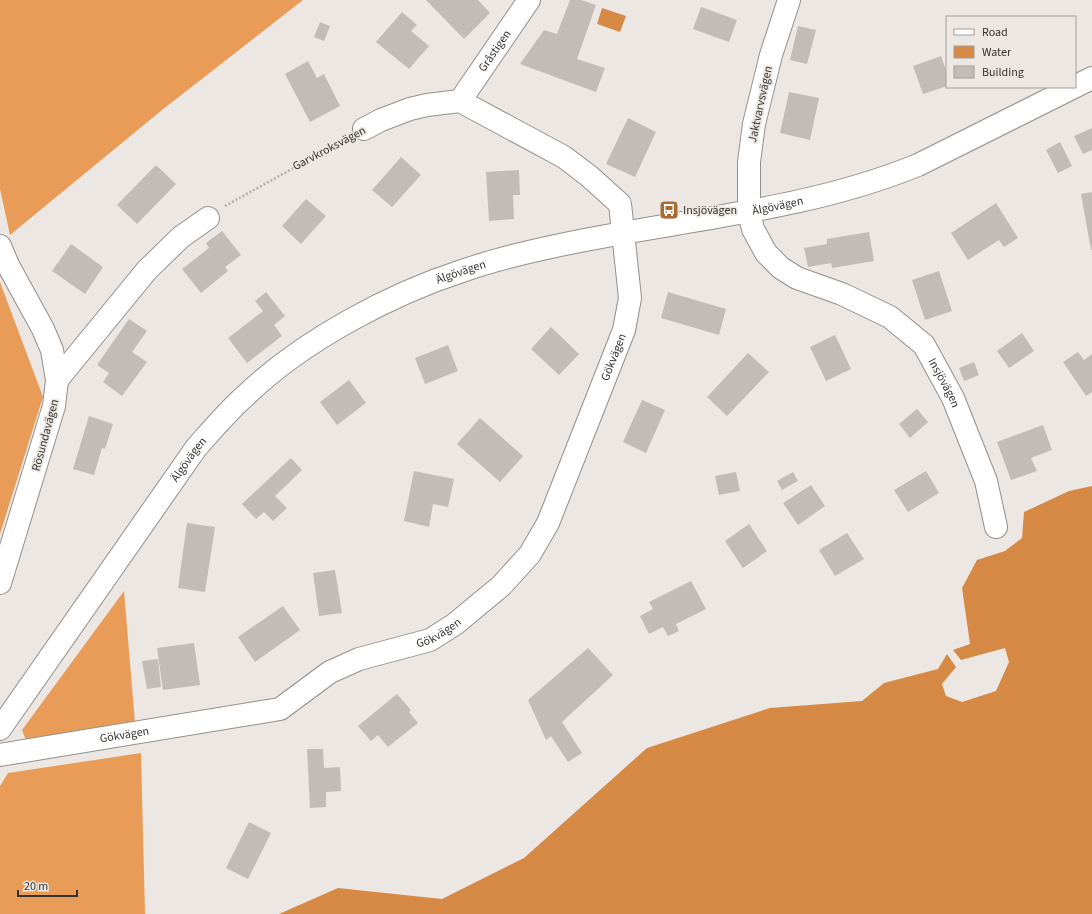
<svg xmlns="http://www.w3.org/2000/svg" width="1092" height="914" viewBox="0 0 1092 914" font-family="'Source Sans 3',sans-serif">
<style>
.forest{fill:#e99c58}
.water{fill:#d58945}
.building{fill:#c1bcb8}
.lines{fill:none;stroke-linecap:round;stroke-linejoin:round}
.minor-casing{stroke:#948f8b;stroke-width:24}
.path{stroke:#b3aeab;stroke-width:2.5;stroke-dasharray:2 2;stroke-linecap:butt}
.minor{stroke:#fff;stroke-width:22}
.labels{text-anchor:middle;stroke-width:3.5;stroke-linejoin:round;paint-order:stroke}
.street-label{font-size:12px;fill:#353331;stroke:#ece7e3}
.poi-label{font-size:12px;fill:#353331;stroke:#ece7e3;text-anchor:start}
</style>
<rect width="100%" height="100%" fill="#ece7e3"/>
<path class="forest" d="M0,0H303L162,110L10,235L0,189Z
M0,282L43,397L0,534Z
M124,591L135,723L27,743L22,730Z
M141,753L145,914H0V786L8,773Z"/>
<path class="water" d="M602,8L626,16L620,32L597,24Z
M1092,486V914H279L338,888L442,899L524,858L647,748L770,708L862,701L884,683L938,669L947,654L956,667L942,684L946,696L962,702L996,691L1009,662L1005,648L961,660L953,650L970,644L962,588L977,560L1005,551L1022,538L1024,512L1069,491Z"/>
<path class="building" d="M426,0H478L490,13L464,39Z
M570,0H581L596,5L577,59L605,68L596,92L520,64L544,30L557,34Z
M701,7L737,20L729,42L693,29Z
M402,12L417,25L411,31L429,46L409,69L376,42Z
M320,22L330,26L324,41L314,37Z
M798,26L816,30L807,64L790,60Z
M941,56L947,73V86L923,94L913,66Z
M308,61L317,78L324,74L340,106L310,122L285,74Z
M789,92L819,98L810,140L780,133Z
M628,118L656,132L635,177L606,164Z
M1092,128V150L1083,154L1074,136Z
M1060,142L1072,166L1058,173L1046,150Z
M401,157L421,175L392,207L372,190Z
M156,165L176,184L137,224L117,205Z
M519,170L520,195H513L514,219L489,221L486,172Z
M1092,192V250H1091L1081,194Z
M306,199L326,216L301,244L282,226Z
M996,203L1018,238L1004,247L999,240L968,260L951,233Z
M222,231L241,255L225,267L228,271L201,293L182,269L209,248L206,243Z
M869,232L874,261L832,268L831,263L808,267L804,248L827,244V239Z
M71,244L103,267L85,294L52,271Z
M939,271L952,311L925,320L912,280Z
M266,292L285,316L274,325L282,336L247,363L228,338L263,311L255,301Z
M668,292L726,309L719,335L661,318Z
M129,319L147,331L132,352L147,362L122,396L103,382L109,373L97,365Z
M551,327L579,354L559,375L531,349Z
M1022,333L1034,351L1009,368L997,351Z
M835,335L851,369L826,381L810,347Z
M448,345L458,371L425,384L415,358Z
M1078,352L1084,360L1092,354V392L1086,396L1063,362Z
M748,353L769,372L727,416L707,397Z
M974,362L979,375L964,381L959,368Z
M349,380L366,403L337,425L320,402Z
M642,400L665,410L646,453L623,442Z
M917,409L928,422L910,438L899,424Z
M89,416L113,424L105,449L102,448L94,475L73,469Z
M480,418L523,456L500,482L457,444Z
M1043,425L1052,450L1031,458L1037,471L1011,480L997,442Z
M291,458L302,470L275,496L287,508L273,521L264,512L256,519L242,504Z
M414,471L454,479L448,507L433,504L429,527L404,521Z
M926,471L939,493L908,512L894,490Z
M736,472L740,491L719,495L715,476Z
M793,472L798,481L782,490L777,481Z
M811,485L825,506L798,525L783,503Z
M187,523L215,527L205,592L178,588Z
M749,524L767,551L743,568L725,541Z
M847,533L864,559L835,576L819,550Z
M335,570L342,613L319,616L313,573Z
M691,581L706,609L676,624L679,631L668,636L663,627L649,634L640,616L653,609L649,602Z
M283,606L300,630L255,662L238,637Z
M194,643L200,685L163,690L157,648Z
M588,648L613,675L562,722L582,753L568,762L551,736L546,740L528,700Z
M158,659L161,687L147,689L142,661Z
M397,694L411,710L409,712L418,723L388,747L378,735L371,741L358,726Z
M307,749H323L324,768L340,767L341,791L326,792V807L310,808Z
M249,822L271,833L248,879L226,868Z"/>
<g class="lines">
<g class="minor-casing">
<g id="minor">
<path id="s1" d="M789,0L771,55L754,124L749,162V212L753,229L766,253L781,268L797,278L842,294L890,317L924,345L953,398L986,481L996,527"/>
<path id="s2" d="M460,101L529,0"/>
<path d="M0,246L8,265L43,329L52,350L57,380L54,406L0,583"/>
<path d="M57,380L147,270L181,237L208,218"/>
<path id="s3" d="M0,729L196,448C212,430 227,412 245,396C302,341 390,294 465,270C497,259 531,251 565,244C683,219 805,211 918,165L1092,78"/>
<path id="s4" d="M0,755L280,709L330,672L359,659L430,640L455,624L501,586L530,554L548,523L624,330L630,298L620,204L589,176L564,157L460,101L427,105L410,109L381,120L364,129"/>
</g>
</g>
<path class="path" d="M225,206L346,139"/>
<use href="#minor" class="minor"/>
</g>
<defs>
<g id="bus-square" transform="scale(1)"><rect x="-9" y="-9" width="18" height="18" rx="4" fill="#aa6b31" stroke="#ece7e3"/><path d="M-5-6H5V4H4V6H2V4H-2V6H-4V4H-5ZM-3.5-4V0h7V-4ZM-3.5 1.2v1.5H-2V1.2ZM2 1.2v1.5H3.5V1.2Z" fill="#fff"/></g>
</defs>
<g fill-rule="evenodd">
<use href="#bus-square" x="669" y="210"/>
</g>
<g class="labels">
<g class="street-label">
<text dy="4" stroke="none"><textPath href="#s2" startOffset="61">Gråstigen</textPath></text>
<text transform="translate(760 104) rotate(-78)" y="4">Jaktvarvsvägen</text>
<text transform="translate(329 148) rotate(-28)" y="4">Garvkroksvägen</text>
<text dy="4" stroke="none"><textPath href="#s3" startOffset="989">Älgövägen</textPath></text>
<text dy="4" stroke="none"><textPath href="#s3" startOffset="665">Älgövägen</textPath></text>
<text dy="4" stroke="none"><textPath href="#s4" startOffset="798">Gökvägen</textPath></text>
<text dy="4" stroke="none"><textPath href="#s1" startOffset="490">Insjövägen</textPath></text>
<text transform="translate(45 435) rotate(-75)" y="4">Rösundavägen</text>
<text dy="4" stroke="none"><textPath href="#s3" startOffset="329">Älgövägen</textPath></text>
<text dy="4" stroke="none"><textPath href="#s4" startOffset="462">Gökvägen</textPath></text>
<text dy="4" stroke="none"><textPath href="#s4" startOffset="126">Gökvägen</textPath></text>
</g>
<g class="poi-label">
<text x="683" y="214">Insjövägen</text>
</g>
</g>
<rect x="946" y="16" width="130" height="72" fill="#ece7e3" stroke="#a39f9c"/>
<rect x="954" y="29" width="20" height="6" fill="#ffffff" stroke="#a39f9c"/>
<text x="982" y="36" font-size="12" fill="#353331">Road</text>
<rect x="954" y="46" width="20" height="12" fill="#d58945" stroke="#a39f9c"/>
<text x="982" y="56" font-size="12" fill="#353331">Water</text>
<rect x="954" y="66" width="20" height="12" fill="#c1bcb8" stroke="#a39f9c"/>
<text x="982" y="76" font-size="12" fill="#353331">Building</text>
<path d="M18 890v6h59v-6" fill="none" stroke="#353331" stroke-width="2"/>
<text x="24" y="890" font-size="12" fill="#353331" stroke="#ece7e3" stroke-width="3" paint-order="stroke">20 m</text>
</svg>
